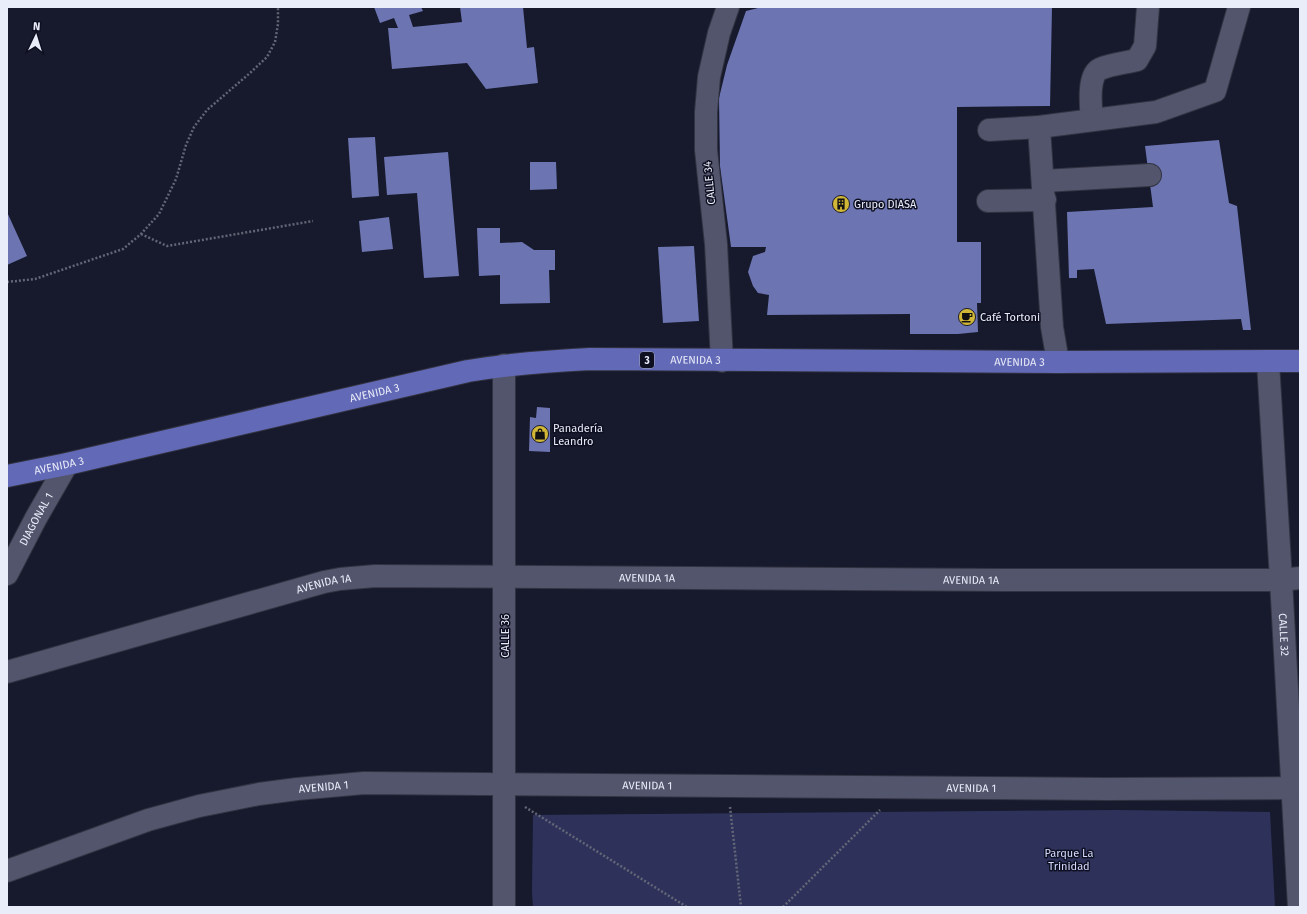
<svg xmlns="http://www.w3.org/2000/svg" width="1307" height="914" viewBox="0 0 1307 914" font-family="'Fira Sans',sans-serif">
<style>
.green{fill:#2e325b}
.building{fill:#6c75b1}
.lines{fill:none;stroke-linecap:round;stroke-linejoin:round}
.minor-casing{stroke:#323342;stroke-width:24}
.major-casing{stroke:#323342;stroke-width:24}
.path{stroke:#636676;stroke-width:2.5;stroke-dasharray:2 2;stroke-linecap:butt}
.minor{stroke:#52556c;stroke-width:22}
.major{stroke:#6269b6;stroke-width:22}
.labels{text-anchor:middle;stroke-width:3;stroke-linejoin:round;paint-order:stroke}
.shield{fill:#0e1022;stroke:#a7aab8;stroke-width:1}
.shield-label{font-size:10px;font-weight:bold;fill:#e9ecf9}
.street-label{font-size:11px;fill:#e9ecf9;stroke:#0e1022}
.poi-label{font-size:11px;fill:#e9ecf9;stroke:#0e1022;text-anchor:start}
.park-label{font-size:11px;fill:#d5dbff;stroke:#0e1022}
</style>
<rect width="100%" height="100%" fill="#171a2c"/>
<path class="green" d="M1117,810L1270,812L1275,907H533L532,892L533,815Z"/>
<path class="building" d="M374,7H421L423,11L409,15L413,27L462,22L460,7H523L527,48L534,47L538,83L486,89L467,63L392,69L388,28H398L394,18L380,23Z
M762,7H1052L1050,106L957,107V242H981V303H977L978,332L958,334H910V314L767,315L769,295L758,293L753,286L748,272L753,256L765,252L766,247H731L720,166L719,98L727,65L746,11Z
M375,137L379,196L352,198L348,138Z
M1219,140L1229,203L1237,206L1251,330H1243L1241,319L1106,324L1094,269L1077,270V278H1069L1067,212L1153,207L1145,146Z
M448,152L459,276L424,278L417,193L387,195L384,157Z
M530,162H556L557,189L530,190Z
M7,212L27,256L7,265Z
M389,217L393,249L362,252L359,221Z
M477,228H500V243L522,242L534,250H555V270H549L550,303L500,304V275L479,276Z
M694,246L699,321L663,323L658,247Z
M537,407L550,408V452L529,451L530,417L536,418Z"/>
<g class="lines">
<g class="minor-casing">
<g id="minor">
<path d="M1092,120C1091,108 1087,75 1100,69C1111,64 1125,63 1137,60L1145,46L1148,7"/>
<path d="M1039,127L1052,327L1058,362"/>
<path d="M989,130L1039,127L1156,112L1215,91L1239,7"/>
<path d="M1043,181L1150,175"/>
<path d="M988,201L1045,200"/>
<path d="M722,361L716,244L706,150V112L709,77L719,33L728,7"/>
<path id="s1" d="M1268,362L1281,580L1299,907"/>
<path d="M504,365V907"/>
<path id="s2" d="M7,574L36,518L67,464"/>
<path id="s3" d="M7,672L324,582L340,579L375,576L1003,580H1281L1300,578"/>
<path id="s4" d="M7,871L148,820L199,806L259,794L297,789L364,783L1106,789L1300,788"/>
</g>
</g>
<g class="major-casing">
<g id="major">
<path id="s5" d="M7,476L67,464L468,371C510,364 548,361 590,359L1058,362L1300,361"/>
</g>
</g>
<path class="path" d="M141,234L167,246L313,221
M7,282L35,279L123,249L141,234L159,214L176,179L186,145L194,127L207,110L250,73L267,57L275,42L278,24V7
M525,807L687,907
M730,807L741,907
M783,907L880,810"/>
<use href="#minor" class="minor"/>
<use href="#major" class="major"/>
</g>
<defs>
<g id="building-disc" transform="scale(0.9)"><circle r="9.5" fill="#d1b736" stroke="#0e1022"/><path d="M-4-6H4V6H1V3H-1V6H-4ZM-2.5-4.3h1.7v1.8h-1.7ZM.8-4.3h1.7v1.8H.8ZM-2.5-1h1.7V.8h-1.7ZM.8-1h1.7V.8H.8Z" fill="#111"/></g>
<g id="cafe-disc" transform="scale(0.9)"><circle r="9.5" fill="#d1b736" stroke="#0e1022"/><path d="M-5.5-4.5H6V0H3Q3 3.5 0 3.5H-2.5Q-5.5 3.5-5.5 0ZM3-3.2v2h1.7v-2ZM-6 4.5H4V6H-6Z" fill="#111"/></g>
<g id="shop-disc" transform="scale(0.9)"><circle r="9.5" fill="#d1b736" stroke="#0e1022"/><path d="M-5-2.5h2.3a2.7 3.5 0 0 1 5.4 0H5L5.5 6h-11ZM-1.5-2.5h3a1.5 2.3 0 0 0-3 0Z" fill="#111"/></g>
</defs>
<g fill-rule="evenodd">
<use href="#building-disc" x="841" y="204"/>
<use href="#cafe-disc" x="967" y="317"/>
<use href="#shop-disc" x="540" y="434"/>
</g>
<g class="labels">
<rect class="shield" x="640" y="352" width="14" height="16" rx="3"/>
<g class="shield-label">
<text x="647" y="364">3</text>
</g>
<g class="street-label">
<text transform="translate(709 183) rotate(-96)" y="4">CALLE 34</text>
<text dy="4" stroke="none"><textPath href="#s5" startOffset="701">AVENIDA 3</textPath></text>
<text dy="4" stroke="none"><textPath href="#s5" startOffset="1025">AVENIDA 3</textPath></text>
<text dy="4" stroke="none"><textPath href="#s5" startOffset="377">AVENIDA 3</textPath></text>
<text dy="4" stroke="none"><textPath href="#s5" startOffset="53">AVENIDA 3</textPath></text>
<text dy="4" stroke="none"><textPath href="#s2" startOffset="62">DIAGONAL 1</textPath></text>
<text dy="4" stroke="none"><textPath href="#s3" startOffset="653">AVENIDA 1A</textPath></text>
<text dy="4" stroke="none"><textPath href="#s3" startOffset="977">AVENIDA 1A</textPath></text>
<text dy="4" stroke="none"><textPath href="#s3" startOffset="329">AVENIDA 1A</textPath></text>
<text dy="4" stroke="none"><textPath href="#s1" startOffset="273">CALLE 32</textPath></text>
<text transform="translate(505 636) rotate(-90)" y="4">CALLE 36</text>
<text dy="4" stroke="none"><textPath href="#s4" startOffset="329">AVENIDA 1</textPath></text>
<text dy="4" stroke="none"><textPath href="#s4" startOffset="653">AVENIDA 1</textPath></text>
<text dy="4" stroke="none"><textPath href="#s4" startOffset="977">AVENIDA 1</textPath></text>
</g>
<g class="poi-label">
<text x="854" y="208">Grupo DIASA</text>
<text x="980" y="321">Café Tortoni</text>
<text x="553" y="432">Panadería<tspan x="553" dy="13">Leandro</tspan></text>
</g>
<g class="park-label">
<text x="1069" y="857">Parque La<tspan x="1069" dy="13">Trinidad</tspan></text>
</g>
</g>
<rect width="1307" height="914" fill="none" stroke="#e9ecf9" stroke-width="16"/>
<g transform="translate(36 36) rotate(4)" stroke="#0e1022" stroke-width="3" paint-order="stroke">
<path d="M0-3L7 15L0 10L-7 15Z" fill="#e9ecf9"/>
<text y="-6" font-size="11" font-weight="bold" text-anchor="middle" fill="#e9ecf9">N</text>
</g>
</svg>
